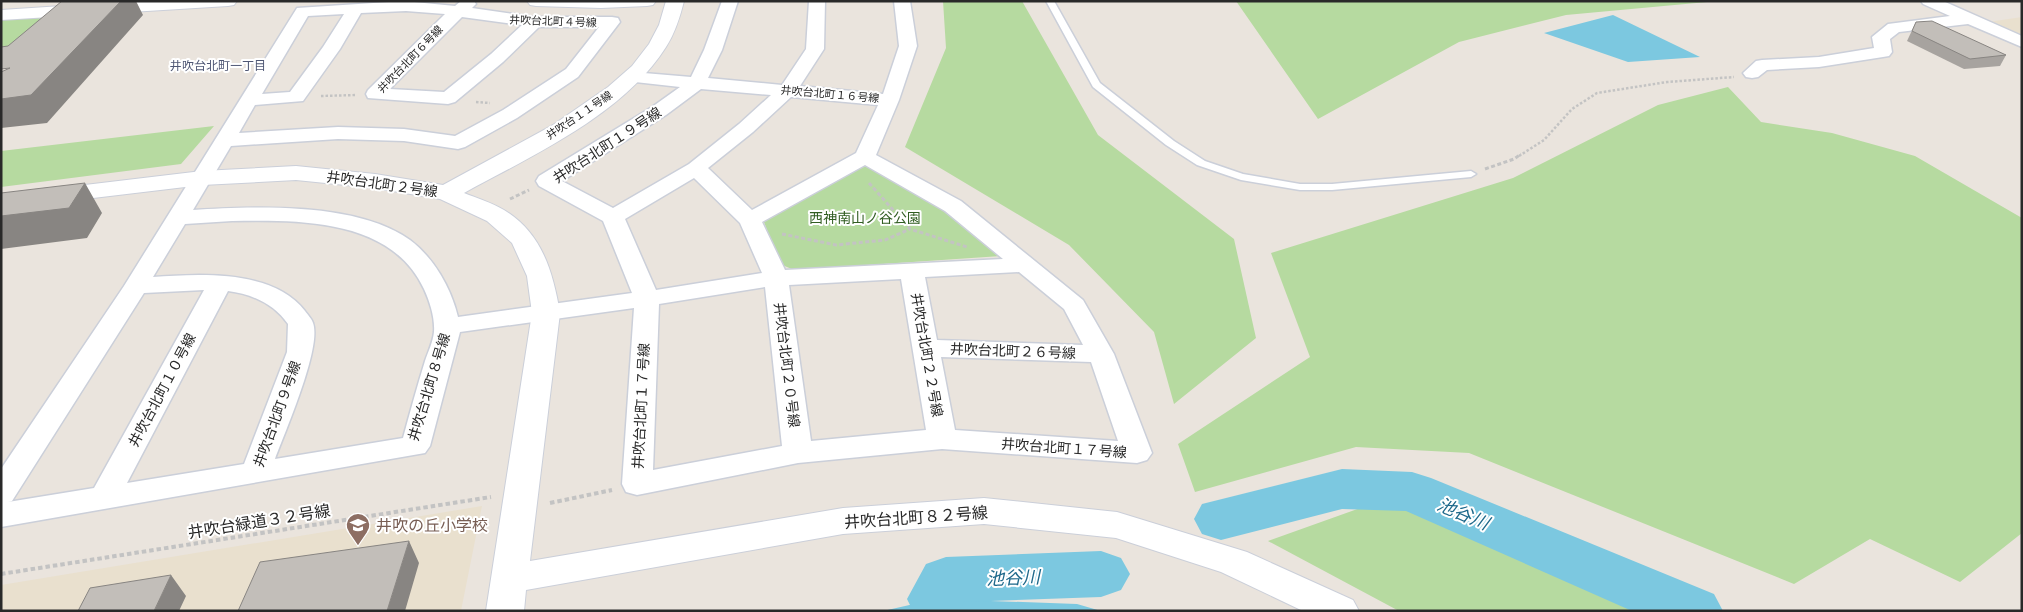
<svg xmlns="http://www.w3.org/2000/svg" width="2023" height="612" viewBox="0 0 2023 612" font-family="'Archivo Narrow','Noto Sans JP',sans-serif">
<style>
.education{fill:#e9e0ce}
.green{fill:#b6daa0}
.water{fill:#7cc8e0}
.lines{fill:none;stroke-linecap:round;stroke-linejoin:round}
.river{fill:#7cc8e0;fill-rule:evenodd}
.service-casing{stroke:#cbcfd9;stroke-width:3}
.minor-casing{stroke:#cbcfd9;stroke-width:3}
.tertiary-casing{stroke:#cbcfd9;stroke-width:2}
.path-far2{stroke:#c3c3c3;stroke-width:2.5;stroke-dasharray:2.5 2;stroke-linecap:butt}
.path-far1{stroke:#c3c3c3;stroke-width:3;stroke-dasharray:4 2.5;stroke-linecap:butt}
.path{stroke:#c3c3c3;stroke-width:4;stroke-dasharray:4.5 3;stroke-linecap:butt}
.service{fill:#fff;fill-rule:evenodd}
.minor{fill:#fff;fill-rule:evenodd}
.tertiary{fill:#fff;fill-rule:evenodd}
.wall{fill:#a7a39f}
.shaded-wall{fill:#888582}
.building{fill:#c2beb9;stroke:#888582}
.labels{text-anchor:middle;stroke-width:4;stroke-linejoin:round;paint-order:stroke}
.far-street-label{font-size:11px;fill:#292929;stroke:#fff}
.far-neighbourhood-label{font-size:12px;fill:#4f5774;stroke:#fff}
.street-label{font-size:14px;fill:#292929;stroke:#fff}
.park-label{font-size:14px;fill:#315d22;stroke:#fff}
.near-street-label{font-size:16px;fill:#292929;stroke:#fff}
.near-education-label{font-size:16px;fill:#785e54;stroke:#fff;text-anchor:start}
.near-water-label{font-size:18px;font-style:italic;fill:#1d688a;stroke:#fff}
</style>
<rect width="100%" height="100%" fill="#eae4dd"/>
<path class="education" d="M2022,17V37L1988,22Z
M482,506L461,611H1V585Z"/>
<path class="green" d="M943,1H1022L1098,135L1234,239L1256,338L1174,404L1154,332L1069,245L905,147L946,48Z
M1236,1H1718L1566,15L1459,42L1318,119Z
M58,15L1,67V19Z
M1728,87L1761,122L1832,133L1915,156L2022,218V533L1960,582L1870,539L1794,584L1469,453L1356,447L1195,492L1178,444L1310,357L1271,253L1513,178L1658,105Z
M214,126L181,164L1,187V151Z
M865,165L942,208L1001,256L794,270L780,264L764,222Z
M1377,502L1449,518L1665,611H1399L1268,541Z"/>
<path class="water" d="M1613,15L1700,57L1628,62L1544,33Z
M936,599L1077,604L1101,611H883Z"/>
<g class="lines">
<path class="river" d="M1342,469L1412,472L1431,478L1714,594L1723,611H1632L1406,511L1342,509L1221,540L1202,534L1194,519L1202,504Z
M1101,551L1121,558L1130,574L1121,590L1101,597L964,602L959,611H913L907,599L926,564L946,557Z"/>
<g class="service-casing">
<path id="service" d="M1046,1H1054L1100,83L1174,141L1205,161L1243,174L1300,184H1332L1471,171L1476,174L1471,177L1332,190H1300L1241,180L1197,165L1166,145L1093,87Z"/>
</g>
<g class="minor-casing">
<path id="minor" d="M404,1L455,6L461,1H474L476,4L472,8L535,17H612L618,18L620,22L578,77L517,118L465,147L458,149L404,141L338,139L231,146L193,210C256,206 357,202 410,240C434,258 451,288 458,317L632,293L603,221L539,186L536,181L539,176L652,107L680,87L626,81L623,77L626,73L632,72L691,77L704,50L722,1H738L722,50L708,78L782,85L806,49L809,1H825L824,49L800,86L883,94L899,46L894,1H910L917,46L899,100L876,155L961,201L1083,300L1114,354L1152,453L1147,460L1137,463L942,449L798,463L637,495L626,492L622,484L634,308L460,332L430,446L425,453L1,527V469L124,286L297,8ZM406,11L445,14L368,90L366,94L368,98L448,104L455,102L503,62L539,27H599L566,69L503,110L455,136L404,129L338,127L239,133L255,105L303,101L340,49L361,13ZM344,14L323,47L290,92L262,94L308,16ZM462,17L522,25L491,54L444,92L390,89ZM701,89L771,95L739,124L689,164L613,208L562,181L666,115ZM791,97L878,105L856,153L752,210L708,168L753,132ZM865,165L945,211L1003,259L785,270L762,222ZM694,178L740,223L762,273L656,290L625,219ZM232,221C298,220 391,218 424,289C430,302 435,318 434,332C433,342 428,352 425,361C417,387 410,412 403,438L275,459C285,432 322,347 313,323C312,319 307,314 305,311C273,269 200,274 153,277L185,224ZM1019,272L1064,309L1083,345L937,340L925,277ZM901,279L926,430L811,441L789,285ZM765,287L782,446L653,470L659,304ZM204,290L94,488L8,502L12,501L144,293ZM228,291C252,294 274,304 288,324L287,352L244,464L127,483ZM941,357L1091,362L1118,441L955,430Z
M1921,1H1943L2022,36V47L1968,24L1899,32L1890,39L1892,52L1889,56L1883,57L1819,67L1767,70L1758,77L1752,78L1746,77L1743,73L1756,61L1762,60L1819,57L1874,48L1872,37L1888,24L1950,16L1923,4Z"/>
</g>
<g class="tertiary-casing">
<path id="tertiary" d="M138,1H237L234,5L228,6L1,20V10Z
M527,1H656L653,5L647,6L601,8L536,6L530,5Z
M666,1H684C680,17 675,33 666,47C623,115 533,155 464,193C477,198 492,203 504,210C542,233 553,272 560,313L530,561L843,508L984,498L1117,512L1247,552L1353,600L1359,611H1303L1221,572L1116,538L984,524L843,534L526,590L524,611H486L532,313L527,276L512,243L487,221L440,199L375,188L296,180L202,185L1,209V195L202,171L296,166L375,174L443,185L553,125L608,87L632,66L649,44L659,25Z"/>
</g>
<path class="path-far2" d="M321,96L357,95
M476,102L490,103
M1519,156L1544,140L1572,109L1597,93L1667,82L1734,77"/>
<path class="path-far1" d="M1485,169L1514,159L1521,154
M869,183L910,229L967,247
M510,199L529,190
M782,234L836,245L885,240L910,229"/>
<path class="path" d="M550,503L612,490
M1,574L491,497"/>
<use href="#service" class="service"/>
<use href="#minor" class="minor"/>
<use href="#tertiary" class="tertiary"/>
</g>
<path class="wall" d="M1916,22L2006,55L2000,66L1964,69L1907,41Z"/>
<path class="shaded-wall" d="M121,1H136L143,15L47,123L1,128V99Z
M85,183L102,213L87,238L1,249V216Z
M409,541L419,563L405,611H387Z
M171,575L186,596L179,611H154Z"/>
<path class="building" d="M62,1H121L31,95L1,99V72L10,68L1,69V47L8,46Z
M1932,21L2006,55L1970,59L1912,31L1916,22Z
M85,183L69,208L1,216V193Z
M409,541L387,611H238L260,562Z
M171,575L154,611H78L90,588Z"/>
<defs>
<g id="school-pin" transform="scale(1.25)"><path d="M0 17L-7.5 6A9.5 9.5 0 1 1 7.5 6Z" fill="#8d6e63" stroke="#fff"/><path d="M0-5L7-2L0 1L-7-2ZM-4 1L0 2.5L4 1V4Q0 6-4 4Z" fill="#fff"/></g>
</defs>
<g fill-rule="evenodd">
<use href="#school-pin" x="358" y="525"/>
</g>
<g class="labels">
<g class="far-street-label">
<text transform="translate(553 21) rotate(2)" y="4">井吹台北町４号線</text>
<text transform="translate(410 59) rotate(-46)" y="4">井吹台北町６号線</text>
<text transform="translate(830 94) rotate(5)" y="4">井吹台北町１６号線</text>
<text transform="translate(579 115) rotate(-34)" y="4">井吹台１１号線</text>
</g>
<g class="far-neighbourhood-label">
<text x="218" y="70">井吹台北町一丁目</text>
</g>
<g class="street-label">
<text transform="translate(607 145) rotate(-33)" y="5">井吹台北町１９号線</text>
<text transform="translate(382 184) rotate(8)" y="5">井吹台北町２号線</text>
<text transform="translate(1013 351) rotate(2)" y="5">井吹台北町２６号線</text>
<text transform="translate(927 355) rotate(80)" y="5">井吹台北町２２号線</text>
<text transform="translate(787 365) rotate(83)" y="5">井吹台北町２０号線</text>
<text transform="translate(429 387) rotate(-73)" y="5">井吹台北町８号線</text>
<text transform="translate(162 390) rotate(-62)" y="5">井吹台北町１０号線</text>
<text transform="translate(641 406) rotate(-87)" y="5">井吹台北町１７号線</text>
<text transform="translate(277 414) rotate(-70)" y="5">井吹台北町９号線</text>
<text transform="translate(1064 448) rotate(4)" y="5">井吹台北町１７号線</text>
</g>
<g class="park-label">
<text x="865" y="223">西神南山ノ谷公園</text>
</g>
<g class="near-street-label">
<text transform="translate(916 517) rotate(-4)" y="6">井吹台北町８２号線</text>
<text transform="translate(259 521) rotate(-9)" y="6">井吹台緑道３２号線</text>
</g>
<g class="near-education-label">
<text x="376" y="531">井吹の丘小学校</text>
</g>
<g class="near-water-label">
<text transform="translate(1463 514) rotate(23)" y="6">池谷川</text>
<text transform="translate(1013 578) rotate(-2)" y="6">池谷川</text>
</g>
</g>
<rect width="2023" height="612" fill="none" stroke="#292929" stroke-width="5"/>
</svg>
